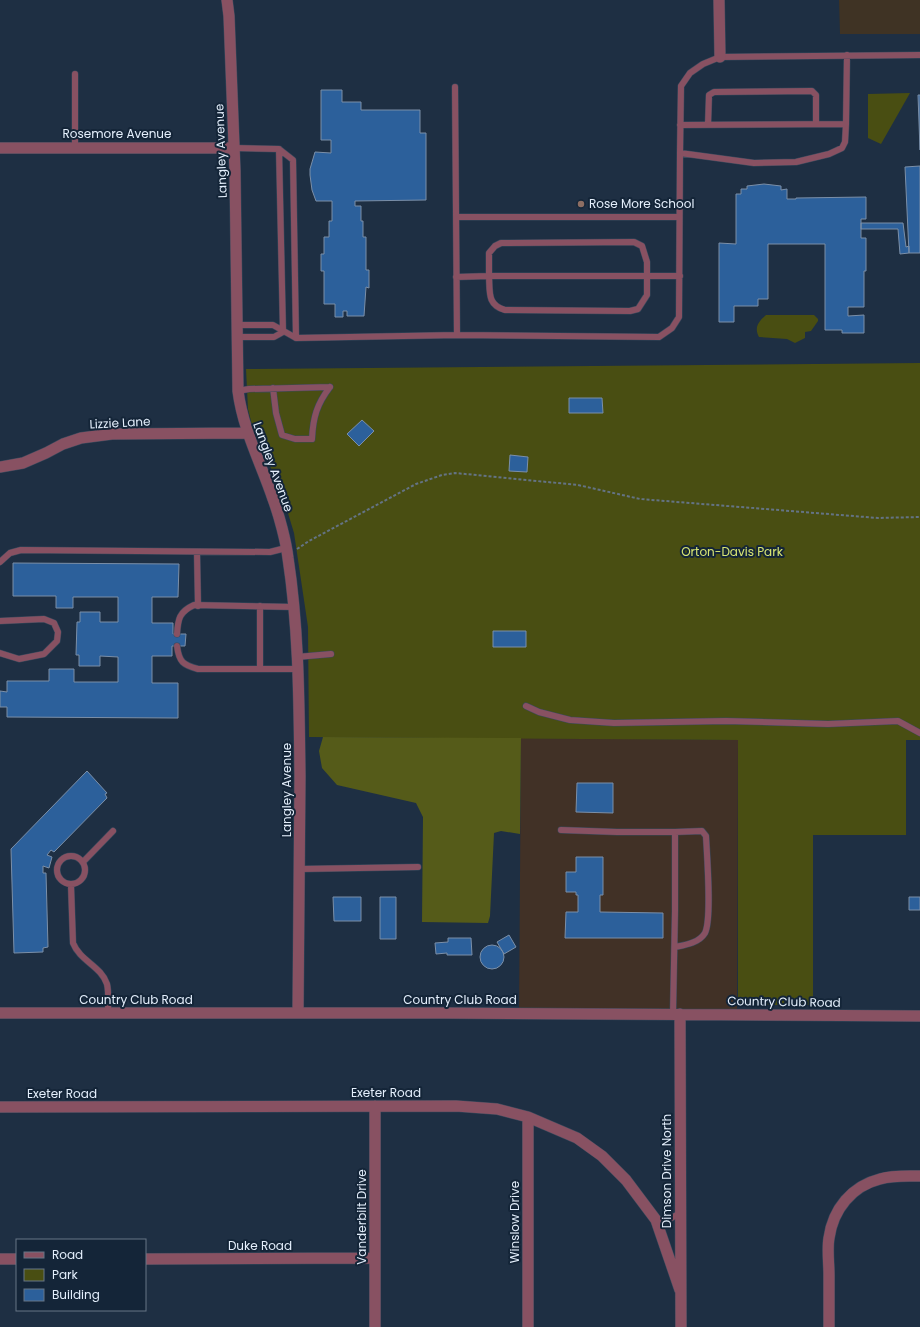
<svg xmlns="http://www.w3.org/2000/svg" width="920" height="1327" viewBox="0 0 920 1327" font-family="Poppins,sans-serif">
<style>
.commercial{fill:#3f3324}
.industrial{fill:#413126}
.green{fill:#494e12}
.forest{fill:#555b19}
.building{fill:#2c609b;stroke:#7b8fa8}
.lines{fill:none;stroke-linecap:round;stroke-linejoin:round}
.service-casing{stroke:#3a4a5d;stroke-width:7}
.minor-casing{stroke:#3a4a5d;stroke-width:12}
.path{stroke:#647384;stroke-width:2;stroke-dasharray:3 2;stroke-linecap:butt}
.service{stroke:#885162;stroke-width:6}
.minor{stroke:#885162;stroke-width:11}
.education-dot{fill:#8d6e63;stroke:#142538;stroke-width:1.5}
.labels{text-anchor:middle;stroke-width:4;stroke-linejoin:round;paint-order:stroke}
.street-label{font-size:12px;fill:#e4effc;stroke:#142538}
.poi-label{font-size:12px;fill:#e4effc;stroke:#142538;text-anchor:start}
.park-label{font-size:12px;fill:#d9e673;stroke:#142538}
</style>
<rect width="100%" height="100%" fill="#1e2f43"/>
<path class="commercial" d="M839,0H920V34H840Z"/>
<path class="industrial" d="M521,738L738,740L737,1016L519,1015Z"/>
<path class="green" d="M910,93L881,144L868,138V94Z
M766,315H814L818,319V321L811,331L805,332V338L795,343L787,339L759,337C754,328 758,322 766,315Z
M920,363V740H906V835H813V1005H738V740L309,737L308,627L294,533L281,490L253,429L248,409L246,369Z"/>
<path class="forest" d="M323,737L521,738L520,834L501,831L494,833L490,916L488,923L422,922L423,817L416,803L337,785L322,768L319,751Z"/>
<path class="building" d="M321,90H342V102H361V110H420V133H426V200L355,201V206H361V221H363V237H366V270H369V288L366,287L364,316H347V311H343V317H335V304H324V271H321V254H324V237H329V221H332V201H316L312,190L310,175V169L315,152L331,153V140H321Z
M918,95H920V150Z
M920,166V253H909L905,167Z
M764,184L781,186V190L787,189V199H796V198L866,197V219H861V238H866V271H864V307H848V316L864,315V333H842V330H825V244H768V299H758V306H734V322H719V243L736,244V194H741V189H747V186Z
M861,223H903L906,247L909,246V253L900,254L898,229H861Z
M569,398H602L603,413H569Z
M362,420L374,431L359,446L347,434Z
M510,455L528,457L527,472L509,471Z
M13,563L179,564L178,597H152V623H173V634H186L185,646H172V656H152V683H178V718L7,717V707H0V691L7,692V681H49V669H74V682H118V657L100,656V666H79V655H76L77,622H80V612H100V622H118V597H73V608H56V596H13Z
M493,631H526V647H493Z
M87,771L107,793L105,794L107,798L54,852L51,850L47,855L52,857L49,868L43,866V873H46L48,947L43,948V952L14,953L11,849Z
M577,783H613V813L576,812Z
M576,857H603V895H600V912L663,913V938H565L566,912H578V895H576V892H566V872H576Z
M333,897H361V921H334Z
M380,897H396V939H380Z
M909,897H920V910H909Z
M509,935L516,947L504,954L497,942Z
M448,938H471L472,955H447V953L436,954L435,943L448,942Z
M480 957a12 12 0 1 1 24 0a12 12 0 1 1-24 0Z"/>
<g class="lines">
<g class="service-casing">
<path id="service" d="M455,87L457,335
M680,125L846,124
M708,125L709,95L714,92L812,91L816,95V124
M75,147V74
M234,148L279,149L293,160L296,338
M279,149L283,332
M680,153L754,163L796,162L829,154L842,148L845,142L846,124L847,55
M456,217H679
M456,277L489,276V253L495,246L501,243L634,242L642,246L647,262V295L638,309L630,311L505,310C487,305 490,292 489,276H680
M236,325H273L296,338L457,335L659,337L672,328L679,317L680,153L681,86L690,73L703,64L720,57L920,55
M236,337H274L283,332
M273,388L276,413L282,435L295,439H312C313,417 317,404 330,387
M238,391L249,389L330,387
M197,552L198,606
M0,562L10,553L21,550L270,552L286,548
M260,606V669
M0,621L44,619L54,623L58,632L57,641L44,654L19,659L0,653
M177,634C178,619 179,612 194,605L295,607
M177,646C179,662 183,665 198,669H298
M297,657L331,654
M526,706L539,712L570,720L614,723L726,721L828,724L898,721L920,733
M561,830L617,832H675V911L673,1014
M57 870a14 14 0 1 1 28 0a14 14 0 1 1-28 0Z
M83,862L113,831
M300,869L418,867
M71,885L73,943C80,961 101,966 107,984C109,993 108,1004 108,1013
M675,947C685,945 699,943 705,933C712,919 707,856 706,836L702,831L675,832
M656,1220H668L680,1213"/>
</g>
<g class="minor-casing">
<path id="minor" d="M227,0L229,16L235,171L238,391C243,430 261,463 273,499C279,515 286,541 288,558C299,630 299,703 300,776C300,855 299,934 298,1013
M719,0L720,57
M0,148H234
M0,467L23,463L46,453L63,444L81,438L112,434L247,433
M0,1013H444L920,1016
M680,1014L681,1327
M375,1106V1327
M0,1107L456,1106L497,1109L528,1117L577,1138L602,1156L626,1180L656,1220L680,1290
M528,1117V1327
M0,1259H17
M145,1259L375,1258
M829,1327C829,1310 829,1292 829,1275C829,1263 827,1249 829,1238C833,1209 852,1186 880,1179C893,1175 907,1176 920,1176"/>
</g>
<path class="path" d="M297,549L309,541L416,484L442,475L455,473L578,485L640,499L878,518L920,517"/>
<use href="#service" class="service"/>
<use href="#minor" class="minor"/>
</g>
<circle class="education-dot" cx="581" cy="204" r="4"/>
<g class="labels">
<g class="street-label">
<text x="117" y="138">Rosemore Avenue</text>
<text transform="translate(221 151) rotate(-92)" y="4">Langley Avenue</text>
<text transform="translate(120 423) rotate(-3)" y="4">Lizzie Lane</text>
<text transform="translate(273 467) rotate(70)" y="4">Langley Avenue</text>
<text transform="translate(287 790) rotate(-90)" y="4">Langley Avenue</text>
<text x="136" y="1004">Country Club Road</text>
<text x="460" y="1004">Country Club Road</text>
<text transform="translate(784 1002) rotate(1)" y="4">Country Club Road</text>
<text x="386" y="1097">Exeter Road</text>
<text x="62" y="1098">Exeter Road</text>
<text transform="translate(667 1171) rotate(-90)" y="4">Dimson Drive North</text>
<text transform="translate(362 1217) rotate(-90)" y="4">Vanderbilt Drive</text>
<text transform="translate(515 1222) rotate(-90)" y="4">Winslow Drive</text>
<text x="260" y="1250">Duke Road</text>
</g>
<g class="poi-label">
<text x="589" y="208">Rose More School</text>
</g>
<g class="park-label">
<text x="732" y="556">Orton-Davis Park</text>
</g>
</g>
<rect x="16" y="1239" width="130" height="72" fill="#142538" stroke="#677686"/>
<rect x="24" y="1252" width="20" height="6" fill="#885162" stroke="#677686"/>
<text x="52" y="1259" font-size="12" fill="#e4effc">Road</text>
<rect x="24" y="1269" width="20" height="12" fill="#494e12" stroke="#677686"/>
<text x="52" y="1279" font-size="12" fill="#e4effc">Park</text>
<rect x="24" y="1289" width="20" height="12" fill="#2c609b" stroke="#677686"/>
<text x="52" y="1299" font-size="12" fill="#e4effc">Building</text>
</svg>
